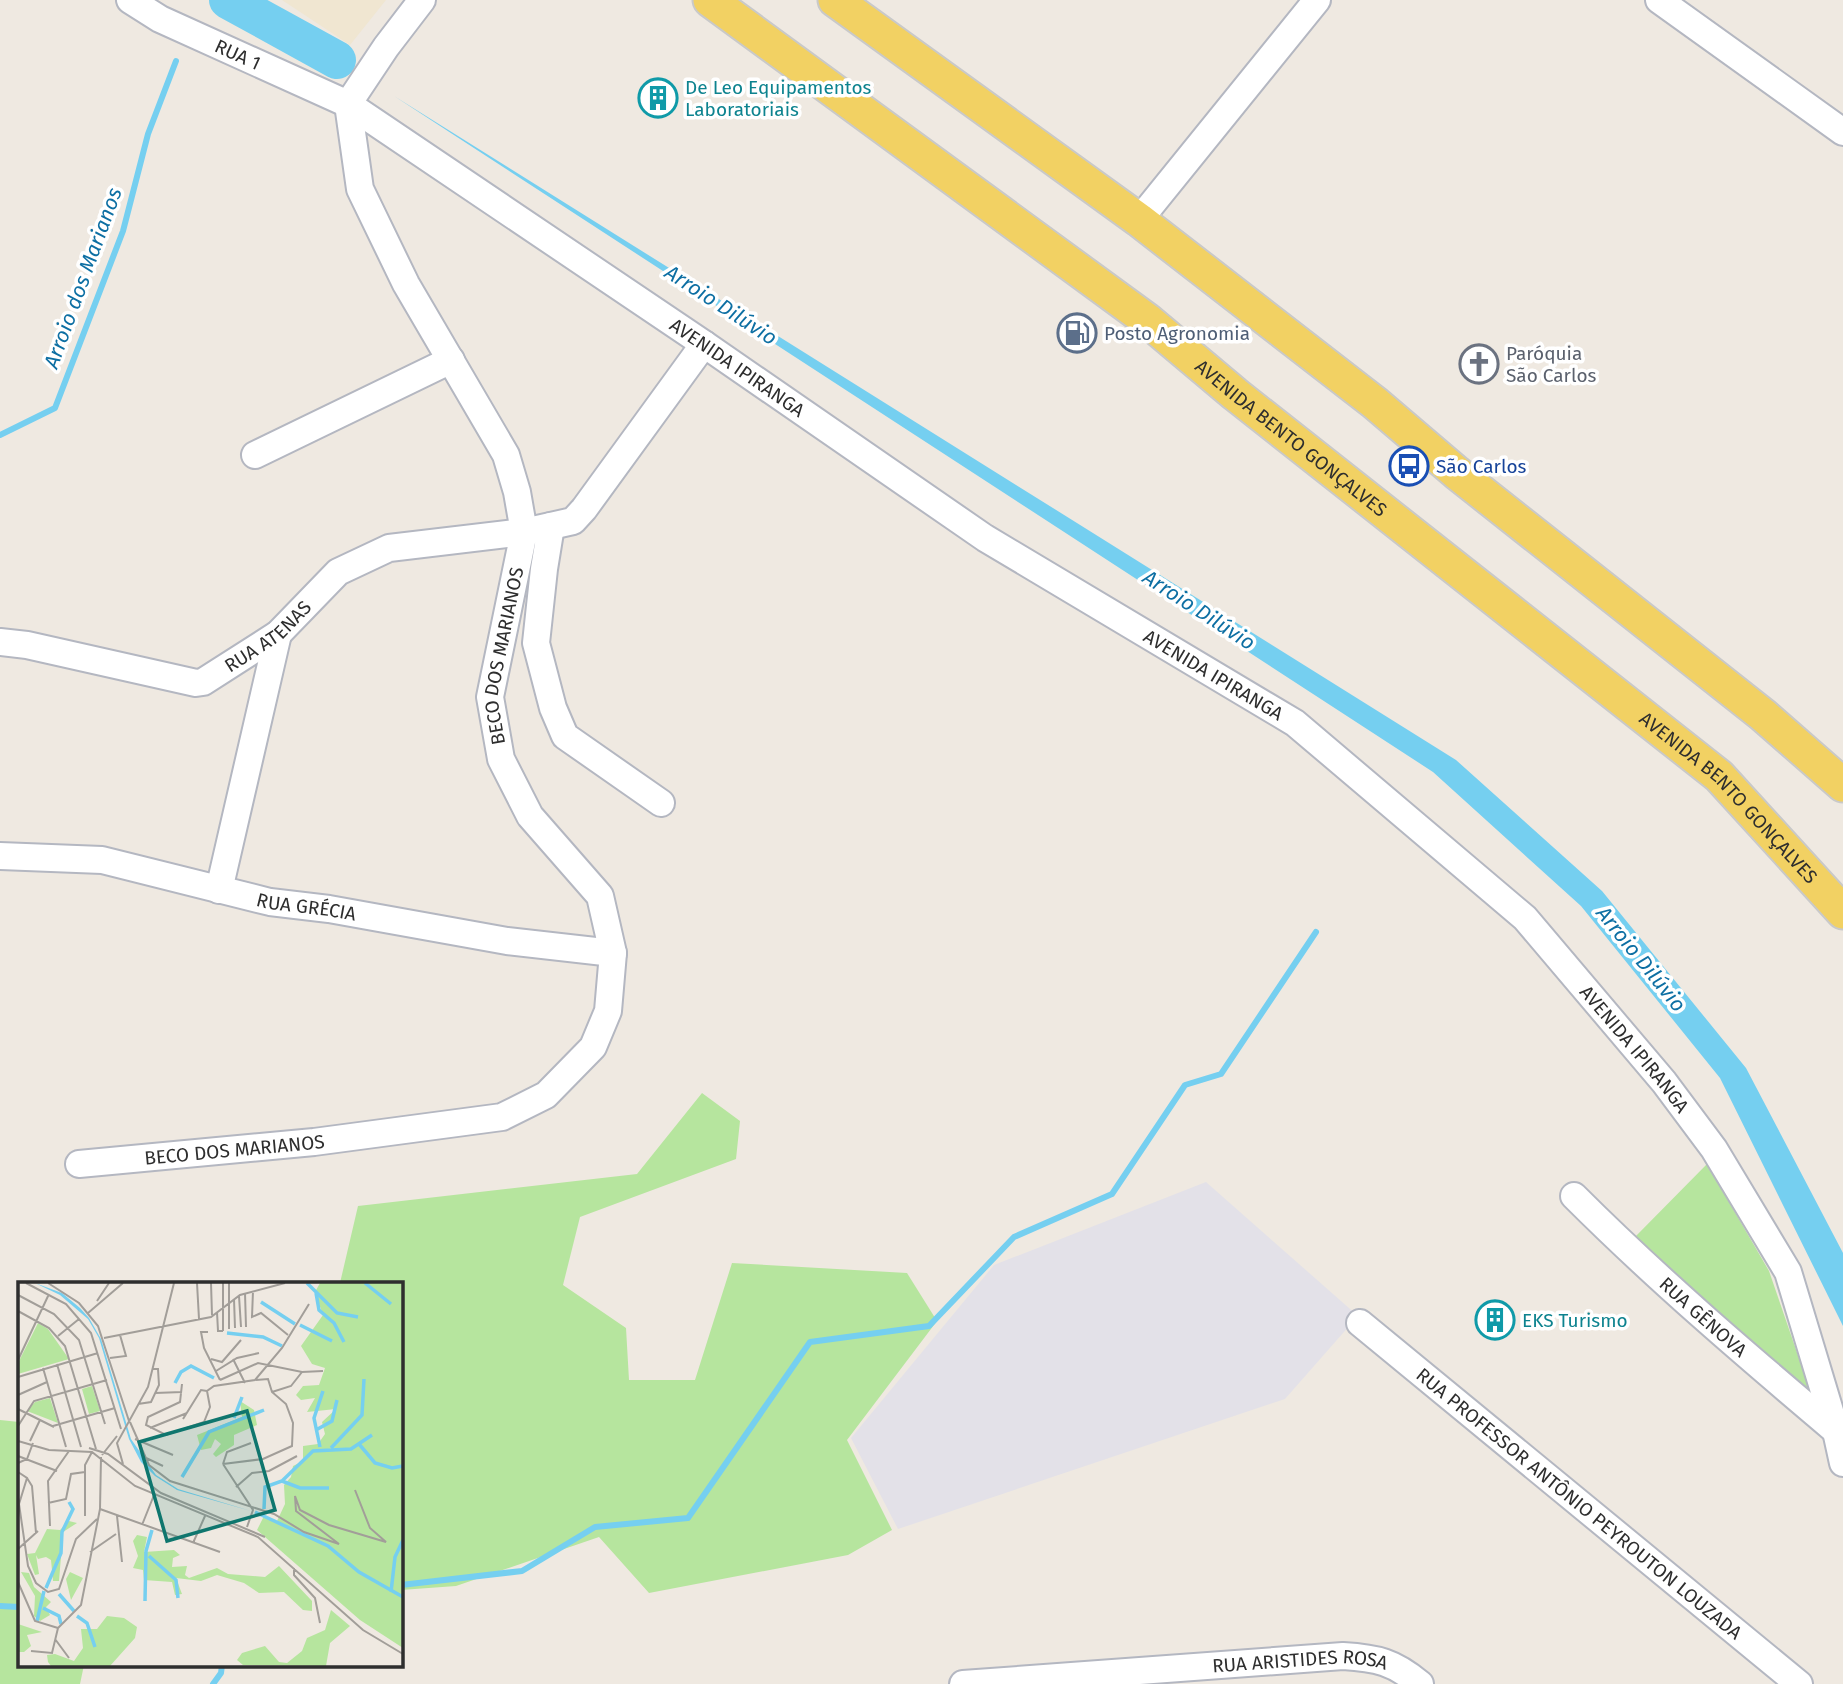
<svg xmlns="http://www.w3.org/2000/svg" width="1843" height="1684" viewBox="0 0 1843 1684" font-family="'Fira Sans',sans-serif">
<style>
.industrial{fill:#e3e1e8}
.education{fill:#f0e6d1}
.green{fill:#b6e59e}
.water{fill:#75cff0}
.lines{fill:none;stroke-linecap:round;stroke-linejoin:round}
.stream{stroke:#75cff0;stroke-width:6}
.river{stroke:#75cff0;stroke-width:38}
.minor-casing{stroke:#b4b7c1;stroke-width:30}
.major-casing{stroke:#c9c9c9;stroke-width:37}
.minor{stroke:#fff;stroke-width:26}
.major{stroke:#f2d163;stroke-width:33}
.labels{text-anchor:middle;stroke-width:7;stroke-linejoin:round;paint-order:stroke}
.street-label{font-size:19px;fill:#2e2e2e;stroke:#fff}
.culture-label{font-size:19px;fill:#0d838f;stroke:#fff;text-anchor:start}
.service-label{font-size:19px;fill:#4e5e75;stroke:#fff;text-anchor:start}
.worship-label{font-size:19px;fill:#5b616d;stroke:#fff;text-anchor:start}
.transit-label{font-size:19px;fill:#164399;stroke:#fff;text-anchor:start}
.water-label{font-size:21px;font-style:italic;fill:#0d6fa3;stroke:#fff}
.inset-river{fill:none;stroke:#75cff0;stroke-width:3.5}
.inset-road{fill:none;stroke:#a29e99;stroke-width:2}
.view{fill:#0f766e;fill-opacity:0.15;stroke:#0f766e;stroke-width:3.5}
.inset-edge{fill:none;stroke:#2e2e2e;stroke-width:3.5}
</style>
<rect width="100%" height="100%" fill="#efe9e1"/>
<path class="industrial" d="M1206,1182L1358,1316L1285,1399L898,1529L851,1438L994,1265Z"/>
<path class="education" d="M282,0H386L350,45Z"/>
<path class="green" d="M702,1093L740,1121L736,1159L580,1217L563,1285L626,1328L629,1380H695L732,1263L907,1273L937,1321L847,1440L892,1530L848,1555L649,1593L599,1537L456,1586L401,1590V1283H340L358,1206L637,1174Z
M1707,1164L1769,1271L1813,1399L1635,1237Z
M0,1420L19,1422V1665H84L80,1684H0Z"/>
<path class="water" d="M394,96L1456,760L1602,891L1746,1068L1843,1253V1326L1720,1078L1581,906L1433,772Z"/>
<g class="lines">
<path class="stream" d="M0,435L55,408L123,231L148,134L176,61
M401,1585L522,1571L595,1527L688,1518L810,1342L929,1326L1014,1237L1112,1194L1185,1085L1221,1074L1316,932
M0,1606L19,1607
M213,1684L221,1673L222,1665"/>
<path class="river" d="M228,0L337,60"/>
<g class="minor-casing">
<g id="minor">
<path id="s1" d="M130,0L160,19L348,104L704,344L985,538L1295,723L1525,918L1664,1082L1714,1149L1788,1272L1836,1431L1843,1463"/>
<path d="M1659,0L1843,132"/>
<path d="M1139,220L1317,0"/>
<path d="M255,455L451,360"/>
<path d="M551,526L544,569L536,643L553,708L565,736L661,803"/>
<path id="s2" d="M0,642L27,645L196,683L203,682L278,634L338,572L389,548L524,532L573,521L584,509L704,344"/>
<path id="s3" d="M0,856L102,860L270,902L329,909L507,941L613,953"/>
<path d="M219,890L278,634"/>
<path id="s4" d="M79,1164L314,1142L502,1117L546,1095L593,1047L608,1011L613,953L600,896L530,816L501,759L490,697L524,532L517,492L506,455L406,284L360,189L348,104L386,47L422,0"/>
<path id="s5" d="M1574,1196C1657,1279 1746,1355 1836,1431"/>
<path id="s6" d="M1360,1323L1799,1684"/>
<path id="s7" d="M963,1684L1343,1656C1377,1658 1394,1662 1420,1684"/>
</g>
</g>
<g class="major-casing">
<g id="major">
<path id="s8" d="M710,0L1147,320L1235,394L1719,776L1843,912"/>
<path d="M835,0L1139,220L1375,403L1457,473L1763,715L1843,785"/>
</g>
</g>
<use href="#minor" class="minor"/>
<use href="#major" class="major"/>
</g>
<defs>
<g id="building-ring" transform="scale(2.0125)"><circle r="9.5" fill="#fff" stroke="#0f9aa8" stroke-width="1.5"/><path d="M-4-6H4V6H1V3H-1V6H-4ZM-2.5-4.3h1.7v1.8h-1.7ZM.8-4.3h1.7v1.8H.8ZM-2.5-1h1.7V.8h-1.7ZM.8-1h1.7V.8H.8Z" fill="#0f9aa8"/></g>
<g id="fuel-ring" transform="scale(2.0125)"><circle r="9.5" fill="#fff" stroke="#5c6f8a" stroke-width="1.5"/><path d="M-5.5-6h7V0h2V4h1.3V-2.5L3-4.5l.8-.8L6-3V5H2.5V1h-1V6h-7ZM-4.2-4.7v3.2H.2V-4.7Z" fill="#5c6f8a"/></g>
<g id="church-ring" transform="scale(2.0125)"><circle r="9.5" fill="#fff" stroke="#6b7280" stroke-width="1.5"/><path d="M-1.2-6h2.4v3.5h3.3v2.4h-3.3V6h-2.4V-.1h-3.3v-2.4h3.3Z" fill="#6b7280"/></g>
<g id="bus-ring" transform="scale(2.0125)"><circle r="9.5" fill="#fff" stroke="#1a4fb4" stroke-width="1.5"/><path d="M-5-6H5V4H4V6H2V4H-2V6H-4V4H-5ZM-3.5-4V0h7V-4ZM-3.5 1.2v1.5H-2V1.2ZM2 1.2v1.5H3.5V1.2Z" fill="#1a4fb4"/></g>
</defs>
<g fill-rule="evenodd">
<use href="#building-ring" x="658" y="98"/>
<use href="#fuel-ring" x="1077" y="333"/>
<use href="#church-ring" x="1479" y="364"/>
<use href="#bus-ring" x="1409" y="466"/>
<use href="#building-ring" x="1495" y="1320"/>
</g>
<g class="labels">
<g class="street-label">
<text dy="7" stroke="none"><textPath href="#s1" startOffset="121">RUA 1</textPath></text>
<text dy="7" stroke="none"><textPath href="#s1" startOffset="712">AVENIDA IPIRANGA</textPath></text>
<text dy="7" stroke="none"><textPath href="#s8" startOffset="728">AVENIDA BENTO GONÇALVES</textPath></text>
<text dy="7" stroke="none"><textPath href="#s2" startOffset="287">RUA ATENAS</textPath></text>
<text dy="7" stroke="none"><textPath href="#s4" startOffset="973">BECO DOS MARIANOS</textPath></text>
<text dy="7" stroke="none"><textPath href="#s1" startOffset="1279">AVENIDA IPIRANGA</textPath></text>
<text dy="7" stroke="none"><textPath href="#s8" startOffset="1295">AVENIDA BENTO GONÇALVES</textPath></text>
<text dy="7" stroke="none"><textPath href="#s3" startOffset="312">RUA GRÉCIA</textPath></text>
<text dy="7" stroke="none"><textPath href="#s1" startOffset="1846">AVENIDA IPIRANGA</textPath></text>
<text dy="7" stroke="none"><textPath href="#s4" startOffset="156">BECO DOS MARIANOS</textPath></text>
<text dy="7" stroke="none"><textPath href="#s5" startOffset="177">RUA GÊNOVA</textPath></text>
<text dy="7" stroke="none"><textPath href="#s6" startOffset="284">RUA PROFESSOR ANTÔNIO PEYROUTON LOUZADA</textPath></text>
<text dy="7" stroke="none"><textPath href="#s7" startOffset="338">RUA ARISTIDES ROSA</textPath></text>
</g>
<g class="culture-label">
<text x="685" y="94">De Leo Equipamentos<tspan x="685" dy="22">Laboratoriais</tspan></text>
<text x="1522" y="1327">EKS Turismo</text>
</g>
<g class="service-label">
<text x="1104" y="340">Posto Agronomia</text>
</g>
<g class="worship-label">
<text x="1506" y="360">Paróquia<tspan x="1506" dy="22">São Carlos</tspan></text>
</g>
<g class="transit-label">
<text x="1436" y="473">São Carlos</text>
</g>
<g class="water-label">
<text transform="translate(83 278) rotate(-70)" y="7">Arroio dos Marianos</text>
<text transform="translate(721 305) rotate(33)" y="7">Arroio Dilúvio</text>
<text transform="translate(1199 610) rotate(33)" y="7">Arroio Dilúvio</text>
<text transform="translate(1641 959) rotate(51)" y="7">Arroio Dilúvio</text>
</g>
</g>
<g transform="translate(18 1282)">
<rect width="385" height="385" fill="#efe9e1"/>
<path d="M302,1H385V366L342,338L239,248L246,234L259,239L267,222L266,203L273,195L275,184L285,179V164L300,162L307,152L304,140L318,127L289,130L297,116L283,118L278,113L285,104L301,103L307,86L294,82L283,64L305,33L297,10ZM20,41L30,47L51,77L0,92V81ZM74,104L82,129L71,132L64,107ZM32,116L40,141L9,129L17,120ZM222,119L236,128L239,143L216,153V163L198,175L195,172L203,162L197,157L193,166L183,168L179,153L224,135ZM51,239L59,241L45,250L41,299H35L33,278L28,275L20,277L18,273L21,292L17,293L9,272L17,271L29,247L42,248ZM119,253L129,255L126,270L156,268L162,273L155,276L154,285L169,284L167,293L171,296L199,286L210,292L247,295L261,284L294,319V329L285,328L266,310L241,311L226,301L199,293L183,299L158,296L164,312L157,313L154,300L126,298L125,288L115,286L120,274L115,259ZM3,290L11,291L16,305L33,320L28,325L32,333L22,339L16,334L17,314ZM52,290L65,296L53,318L48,297ZM313,328L332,344L312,361L308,384L225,383L219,378L224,371L247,364L261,380L269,381L284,369L289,356L307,348ZM89,334L106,336L119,345L117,356L92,384H33L30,380L29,373L37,372L56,379L65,366L63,347H79ZM0,342L24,350L9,353L13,364L6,370H0Z" fill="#b6e59e"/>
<path d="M17,1L44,11L62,26L71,36L83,57L113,157L138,193L160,207L233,229L159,208L137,194L123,180L111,157L81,56L70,37L42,13Z" fill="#75cff0"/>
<path class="inset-river" d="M289,1L319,31L340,35M347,1L373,22M298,11L301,28L316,41L326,60M243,20L277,42M282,43L314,59M209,51L245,55L264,64M157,101L163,90L173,84L196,96M216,136L224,115M298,148L314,139L319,118M341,162L357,181L374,186L385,184M302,165L296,136L305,109M313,166L344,133L346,97M164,195L191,150L246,128M264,199L282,206H311M246,227L247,205L264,199L295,169L333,167L354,153M237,230L310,264L341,290L385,315M131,274L158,298L160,316M28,306L43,271L44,250L55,227L51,220M373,310L377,275L385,258M41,312L56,329M127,319L128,269L134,248M25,326L41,334L43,342M59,334L69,341L77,365M19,339L26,309"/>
<path class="inset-road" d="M8,1L48,22L73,51L103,147M30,1L61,21L80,44L111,139M179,1L181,37M193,1L194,33M211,1V47M235,9L234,35L243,31L270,53M227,11L228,45M0,13L36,32L61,58L87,142M221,14L223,45M216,17L217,46M79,19L91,1M0,29L31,46L47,64L78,167M199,30L200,49H205M70,31L105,1M205,49V1M190,50H183L186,66L202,98M40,54L61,37M86,56L193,35L222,13L267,1M92,76L108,74L102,53M193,77L204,80L223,58M215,77L227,101M0,78L31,12M39,82L63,165M25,86L48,165M198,89L219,76L241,71M0,95L80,71M202,98L240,81L284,90L305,89M164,102L162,120L130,135L128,143L148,153L186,140L192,125L189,109L196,104L237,98L264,66L291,22M254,110L273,104L284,90M137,111L164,110M0,113L29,100M120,122L133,120L141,103L140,87H135M0,127L36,145M165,137L183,108L189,109M112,140L131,183L152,199L256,232L286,250L321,262L278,229L277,214L282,228L311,243L368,260L352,246L337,208M0,144L16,119L89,98M35,144L97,126M132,146L169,131M117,157L155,173M0,159L31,168L74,170L117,204L240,255L345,348L385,372M12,159L22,138M71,166L90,172L143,211L247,255M84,173L99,154M0,174L39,189M126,175L145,184M0,181L9,177L15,161M105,182L99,161L130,105L156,1M205,182L245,177L274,164L275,141L268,122L254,110L250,97L238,98M205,182L235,228L229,245M205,182L209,170L233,161M0,190L9,196L1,222L10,284L18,301L30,310L41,307L58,257L79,237M9,196L14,204L18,251M218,205L234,191L251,189L279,174M30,221L48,217L53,192L67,190M82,227L202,270M67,234V183L74,170M99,234L104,280M124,243L136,213M32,244L30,199L51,169M175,261L187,234M0,267L20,249M72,270L98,252M276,286V293L297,316L302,341M0,300L17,339L40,346M37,357L51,376M13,369L34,371L40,346L63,323L82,227L83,175"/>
<path class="view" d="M229,129L257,228L149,259L121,160Z"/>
<rect width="385" height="385" class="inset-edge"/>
</g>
</svg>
